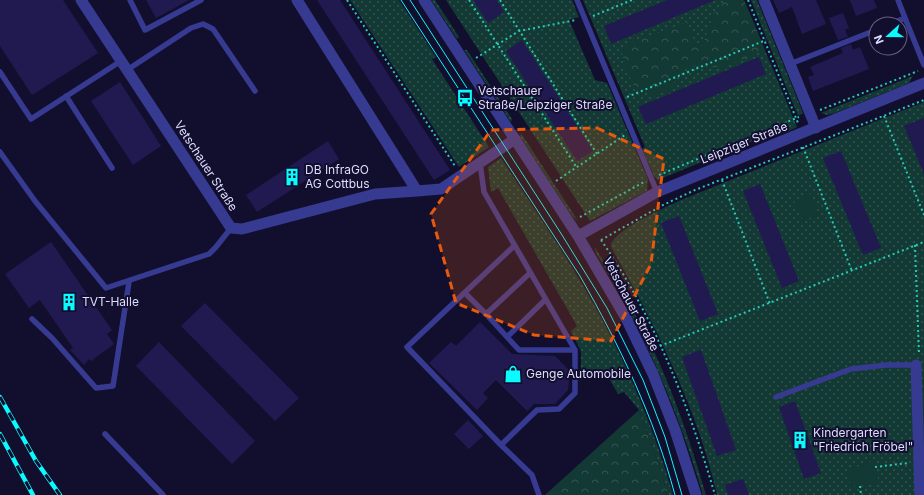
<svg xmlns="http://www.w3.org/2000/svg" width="924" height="495" viewBox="0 0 924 495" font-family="Inter,sans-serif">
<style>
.grass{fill:url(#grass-dots)}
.forest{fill:url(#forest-crowns)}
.park{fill:#123934}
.building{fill:#211a51}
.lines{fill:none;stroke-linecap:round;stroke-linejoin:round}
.path{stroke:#26cab3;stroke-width:2;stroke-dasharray:2 3;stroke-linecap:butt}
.service{stroke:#373a91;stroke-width:5.5}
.minor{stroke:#373a91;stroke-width:11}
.tertiary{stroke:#373a91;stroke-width:11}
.tram{stroke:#09faff;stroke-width:1}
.rail-casing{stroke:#09faff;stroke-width:4.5}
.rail{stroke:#120f2e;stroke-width:3;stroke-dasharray:9;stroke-linecap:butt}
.marked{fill:#e8590c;fill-opacity:0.2;stroke:#e8590c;stroke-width:3;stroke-dasharray:8 5;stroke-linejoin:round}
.labels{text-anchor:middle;stroke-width:4;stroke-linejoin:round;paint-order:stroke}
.poi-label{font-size:12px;fill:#deddff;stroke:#120f2e;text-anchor:start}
.street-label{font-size:12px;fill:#deddff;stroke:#120f2e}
</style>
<defs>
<pattern id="grass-dots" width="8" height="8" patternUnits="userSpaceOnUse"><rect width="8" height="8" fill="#123934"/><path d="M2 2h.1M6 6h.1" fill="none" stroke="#345552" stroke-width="1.8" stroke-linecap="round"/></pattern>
<pattern id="forest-crowns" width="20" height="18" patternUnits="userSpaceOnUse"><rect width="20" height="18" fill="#123934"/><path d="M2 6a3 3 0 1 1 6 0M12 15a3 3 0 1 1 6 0" fill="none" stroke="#345552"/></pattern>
</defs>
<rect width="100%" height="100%" fill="#120f2e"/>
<path class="grass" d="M350,0H399L436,57L432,59L489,147L459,167Z
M431,0H435L459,37L457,39Z
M446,0H572L579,17L569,20L595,80L607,83L648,179L647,191L590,221Z
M583,0H744L797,127L785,133L777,131L658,180L654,176L642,149L645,147Z
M751,0H757L803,113L798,116Z
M464,50H467L512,119L511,122Z
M913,76L909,83L835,113L827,115L821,113Z
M924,102V495H717C697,407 655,325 611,247C609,232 668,206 681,200Z
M521,133L578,221L572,216L520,137Z
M501,158C534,209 569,259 598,312C630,370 655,432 673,495H667L662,474L639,410L624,392L618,394L607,375L581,374V351L571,331L577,326L498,188L491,192L488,167Z
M594,246C612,275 630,303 645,333C671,384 690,440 706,495H703C677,406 644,332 596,253Z"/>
<path class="forest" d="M726,0H744L765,50L723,67L694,66L682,71L669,90L654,95L635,88L626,69L621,50L634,41L687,22L698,50L703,44L713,15Z
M639,410L662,474L667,495H545Z"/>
<path class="park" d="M810,193L819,214L803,221L794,201Z
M874,460L879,483L851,487L847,471Z"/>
<path class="building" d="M0,0H63L98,53L32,95L0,46Z
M146,0H189L156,18Z
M317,0H340L450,170L434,180Z
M473,0H497L504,12L488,23Z
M667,0H715L611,44L604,26Z
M773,0H816L826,24L802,34L792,7L779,13Z
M850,0H874L877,8L856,16Z
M843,13L849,28L845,30L848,37L838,40L829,18Z
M522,40L593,151L577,161L506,51Z
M851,44L853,50L860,47L869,69L813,91L808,77L814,75L810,67L843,53L841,48Z
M759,57L766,74L646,124L638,107Z
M120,82L161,146L133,165L91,101Z
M924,118V174L904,126Z
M328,141L339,159L257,212L246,195Z
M841,151L881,248L863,255L823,158Z
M760,184L799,281L782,288L743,191Z
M679,216L718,314L700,321L661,223Z
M51,242L112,330L107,334L114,344L91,361L89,359L84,365L70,350L73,348L40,300L29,308L5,274Z
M205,303L299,398L275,421L181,326Z
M480,322L512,354L555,356L570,371L568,390L555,404H534L527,411L496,380L483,393L488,398L477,410L429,363L451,342L456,346Z
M159,342L255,441L232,464L136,366Z
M701,350L736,450L717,456L682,357Z
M795,401L821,473L804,479L779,407Z
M468,420L483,436L469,449L454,434Z
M743,479L749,495H728L725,485Z"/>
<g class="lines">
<path class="path" d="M347,0L455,166
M469,0L577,168
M500,0L597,154
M748,0L798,123
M593,16L632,0
M476,58L519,31L576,20
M627,97L766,40
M820,110L918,71
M884,116L924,215
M803,147L852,271
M659,175L799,117
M722,180L770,304
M556,181L625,135
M580,217L644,182
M601,240L663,205L695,190L924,100
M601,240C654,316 689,406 715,495
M915,245L919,354
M660,346L924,242
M875,467L908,463
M860,486L861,495"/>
<path class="service" d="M130,0L145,30L201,0
M577,0L657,192
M905,18L924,65
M890,24L905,18L898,0
M790,64L876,30
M127,70L191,28L203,24L213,29L255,91
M0,72L31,119L121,61
M66,96L112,168
M0,152L35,201L106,288L209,254L216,247L231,228
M480,163L484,192L575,350V393L559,409L537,410L501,445L532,475L539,495
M530,273L486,314L507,337L545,300
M465,293L486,314
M32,319L52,338L96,388L113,386L129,282
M507,337L519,350H575
M776,397L851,369L886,365H916
M105,434L163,495
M501,445L407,347L514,246"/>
<path class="minor" d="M81,0L231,228L242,229L375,194L417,191
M297,0L417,191L441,189L515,139
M764,0L816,128
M916,365L920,495"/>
<path class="tertiary" d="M424,0L578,236L626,318L653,374L675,430L696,495
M578,236L657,192L924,83"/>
<path class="tram" d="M401,0L580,276C620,346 654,417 675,495
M410,0L562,235L607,308L643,380L665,437L682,495"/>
<g class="rail-casing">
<path id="rail" d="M0,397L36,461L60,495
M0,434L33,495"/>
</g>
<use href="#rail" class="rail"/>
</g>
<path class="marked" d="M597,128L664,159L651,264L611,341L534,335L456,303L431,214L491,130Z"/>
<defs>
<g id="bus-bare" transform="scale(1.38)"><path d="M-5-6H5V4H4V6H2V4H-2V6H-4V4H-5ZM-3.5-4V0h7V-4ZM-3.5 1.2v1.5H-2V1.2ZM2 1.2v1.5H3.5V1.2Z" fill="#09faff" stroke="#120f2e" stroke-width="2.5" paint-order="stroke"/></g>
<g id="building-bare" transform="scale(1.38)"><path d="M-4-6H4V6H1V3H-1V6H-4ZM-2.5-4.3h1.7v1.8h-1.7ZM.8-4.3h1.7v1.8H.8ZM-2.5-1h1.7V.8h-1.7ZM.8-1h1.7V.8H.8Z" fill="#09faff" stroke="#120f2e" stroke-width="2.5" paint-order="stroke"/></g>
<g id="shop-bare" transform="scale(1.38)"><path d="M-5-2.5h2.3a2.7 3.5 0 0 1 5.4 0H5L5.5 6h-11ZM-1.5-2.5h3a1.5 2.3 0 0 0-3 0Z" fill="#09faff" stroke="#120f2e" stroke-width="2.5" paint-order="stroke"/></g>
</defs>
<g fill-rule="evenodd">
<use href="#bus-bare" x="465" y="98"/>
<use href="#building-bare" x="292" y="177"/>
<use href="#building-bare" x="69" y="302"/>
<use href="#shop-bare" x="513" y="374"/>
<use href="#building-bare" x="800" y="440"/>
</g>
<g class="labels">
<g class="poi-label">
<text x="478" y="95">Vetschauer<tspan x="478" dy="14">Straße/Leipziger Straße</tspan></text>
<text x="305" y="174">DB InfraGO<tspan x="305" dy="14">AG Cottbus</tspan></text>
<text x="82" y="306">TVT-Halle</text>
<text x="526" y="378">Genge Automobile</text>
<text x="813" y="437">Kindergarten<tspan x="813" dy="14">"Friedrich Fröbel"</tspan></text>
</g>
<g class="street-label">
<text transform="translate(744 143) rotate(-22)" y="4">Leipziger Straße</text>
<text transform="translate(206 166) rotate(57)" y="4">Vetschauer Straße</text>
<text transform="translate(631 304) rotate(62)" y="4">Vetschauer Straße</text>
</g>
</g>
<g transform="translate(888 36) rotate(249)"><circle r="19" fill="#120f2e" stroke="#646182"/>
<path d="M0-3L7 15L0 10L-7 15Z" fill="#09faff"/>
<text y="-6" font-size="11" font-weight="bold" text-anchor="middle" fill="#deddff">N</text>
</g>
</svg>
